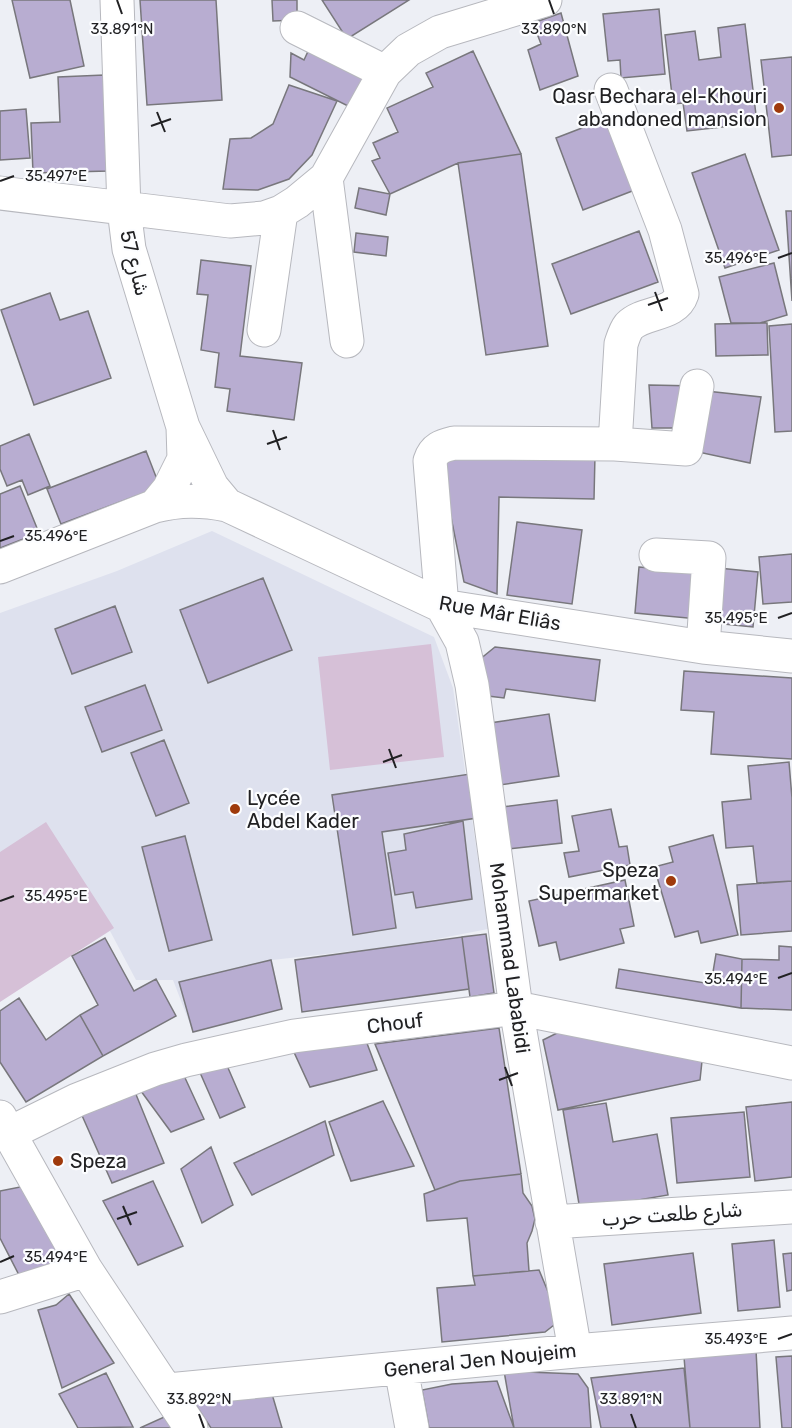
<svg xmlns="http://www.w3.org/2000/svg" width="792" height="1428" viewBox="0 0 792 1428" font-family="Rubik,Vazirmatn,sans-serif">
<style>
.built{fill:#dee1ee}
.green{fill:#d6c0d7}
.building{fill:#b8add1;stroke:#78777c;stroke-width:1.5}
.lines{fill:none;stroke-linecap:round;stroke-linejoin:round}
.minor-casing{stroke:#b7b8be;stroke-width:35}
.minor{stroke:#fff;stroke-width:33}
.ticks{fill:none;stroke:#212123;stroke-width:2}
.poi-dot{fill:#9f3a0c;stroke:#fcfdff;stroke-width:2}
.labels{text-anchor:middle;stroke-width:4.5;stroke-linejoin:round;paint-order:stroke}
.poi-label{font-size:20px;fill:#212123;stroke:#fcfdff;text-anchor:end}
.street-label{font-size:20px;fill:#212123;stroke:#fcfdff}
.ticks-label{font-size:15px;text-anchor:middle;fill:#212123;stroke:#fcfdff;stroke-width:4.5;stroke-linejoin:round;paint-order:stroke}
</style>
<rect width="100%" height="100%" fill="#edeff5"/>
<path class="built" d="M212,531L434,637L453,688L488,929L406,945L272,960L282,1009L193,1032L173,980H136L110,931L0,999V613L117,571Z"/>
<path class="green" d="M431,644L444,757L330,770L318,657Z
M46,822L114,928L0,1002V852Z"/>
<path class="building" d="M12,0H70L84,66L30,78Z
M140,0H216L222,100L147,105Z
M272,0H297V20L273,21Z
M322,0H409L347,39Z
M659,9L665,74L621,78L620,60L608,61L603,14Z
M561,13L578,76L540,90L528,50L541,44L533,23Z
M745,24L757,123L687,131L683,103L673,104L665,35L695,31L699,60L721,57L718,28Z
M310,47L367,75L350,107L290,77L291,53L304,60Z
M473,51L521,154L458,163L390,194L372,161L380,158L373,143L398,132L387,108L433,87L426,73Z
M792,57V155L772,157L761,60Z
M104,75L108,171L33,173L31,123L60,122L58,77Z
M289,85L337,101L312,155L289,179L258,190L223,189L230,139L251,138L273,124Z
M26,109L30,158L0,160V111Z
M613,116L640,188L583,210L556,138Z
M521,154L548,346L486,355L458,163Z
M745,154L779,250L725,268L692,173Z
M359,188L390,194L386,215L355,208Z
M786,211H792V301Z
M639,231L658,282L571,314L552,264Z
M356,233L388,237L386,256L354,252Z
M201,260L251,266L240,356L302,363L294,420L227,411L230,389L215,387L219,353L201,350L208,295L197,294Z
M774,263L787,315L760,323H731L719,277Z
M50,293L60,320L88,311L111,378L34,405L1,310Z
M767,323L768,355L716,356L715,324Z
M792,324V431L775,432L769,326Z
M649,385L697,386L689,428H652Z
M706,391L761,397L750,463L698,452Z
M29,434L50,486L28,495L22,480L7,486L0,469V446Z
M146,451L160,487L61,524L47,489Z
M455,452L595,455L594,499L499,497L497,594L464,582L440,462Z
M20,486L39,533L0,548V494Z
M517,522L582,530L572,604L507,595Z
M792,554V602L763,604L759,557Z
M639,567L703,573L698,619L635,613Z
M718,568L758,572L753,627L714,623Z
M263,578L292,650L208,683L180,610Z
M115,606L132,652L72,674L55,629Z
M495,647L600,660L595,701L506,689L504,698L488,696L479,660Z
M684,671L792,678V759L711,754L714,712L681,710Z
M145,685L162,730L102,752L85,707Z
M549,714L559,776L500,785L490,723Z
M164,740L189,803L156,816L131,753Z
M789,762L792,798V881L757,883L753,846L726,848L722,802L751,799L748,766Z
M470,774L477,818L382,832L396,928L353,935L332,795Z
M557,800L562,843L507,849L502,807Z
M611,809L619,847L627,846L630,865L569,877L564,853L579,851L572,816Z
M463,821L472,899L416,908L413,892L395,895L388,853L406,850L404,834Z
M713,835L738,935L701,943L698,931L675,937L654,867L673,862L669,847Z
M185,836L212,940L169,951L142,847Z
M625,880L634,926L620,929L624,943L560,960L556,942L539,946L529,901Z
M792,881V931L741,935L737,885Z
M486,934L494,993L470,997L462,937Z
M462,937L469,989L302,1012L295,960Z
M105,938L134,991L156,979L176,1016L103,1056L80,1015L98,1005L72,956Z
M779,946L792,947V1010L741,1008L742,959L779,960Z
M716,954L742,959L741,1008L616,988L619,969L711,984Z
M271,960L282,1009L193,1032L179,982Z
M19,998L46,1040L80,1015L103,1056L26,1102L0,1062V1011Z
M499,1028L521,1174L460,1181L435,1190L375,1044Z
M559,1032L702,1061L700,1080L558,1110L543,1040Z
M365,1038L377,1070L310,1087L293,1050Z
M225,1061L245,1107L220,1118L198,1068Z
M180,1067L204,1119L171,1132L138,1087Z
M135,1092L164,1163L112,1183L80,1111Z
M383,1101L414,1166L351,1181L329,1122Z
M792,1102V1177L755,1181L746,1107Z
M606,1103L613,1142L657,1134L668,1195L580,1210L563,1110Z
M744,1112L750,1177L677,1183L671,1118Z
M325,1121L334,1155L252,1195L234,1163Z
M211,1147L233,1205L202,1223L181,1169Z
M521,1174L523,1193L532,1206L535,1219L532,1231L527,1243L529,1271L473,1276L467,1218L427,1221L424,1194L460,1181Z
M153,1181L183,1246L138,1265L103,1201Z
M25,1186L59,1247L52,1267L20,1277L0,1238V1191Z
M774,1240L780,1307L738,1311L732,1244Z
M693,1253L701,1313L612,1325L604,1264Z
M792,1253V1290L787,1291L783,1254Z
M539,1270L549,1294L554,1325L545,1332L442,1342L437,1288L475,1285L473,1276Z
M69,1294L114,1363L62,1388L38,1310L56,1305Z
M756,1350L760,1428H690L684,1357Z
M792,1356V1428H782L776,1357Z
M684,1368L690,1428H601L591,1378Z
M504,1371L578,1374L588,1388L591,1428H514Z
M106,1373L133,1427L78,1428L59,1394Z
M497,1381L514,1428H429L422,1390L452,1384Z
M272,1394L282,1428H211L193,1401Z
M173,1413L178,1428H140Z"/>
<g class="lines">
<g class="minor-casing">
<path id="minor" d="M117,0L124,209L129,249L183,427L212,487L227,505
M297,28L385,72
M326,178L347,341
M0,193L230,221L264,218L281,212L297,202L326,178L385,72L408,50L440,32L545,0
M264,330L281,212
M615,444L686,449L697,386
M155,506L169,489L184,459L183,427
M656,555L709,558L703,647
M0,567L155,506C180,500 201,500 227,505L442,606L703,647L792,656
M0,1117L86,1270L191,1428
M10,1133L77,1100L155,1069L186,1060L294,1036L516,1008L792,1063
M552,1222L792,1207
M0,1297L86,1270
M575,1351L516,1008L472,685L462,642L442,606L430,461C434,448 442,446 454,443L615,444L621,344C623,338 625,331 629,326C644,311 675,316 682,294L665,230L611,90
M401,1368L412,1428
M168,1390L575,1351L792,1333"/>
</g>
<use href="#minor" class="minor"/>
</g>
<path class="ticks" d="M117,0L122,14M549,0L554,14M157,112L165,132M151,126L171,119M0,181L14,176M778,258L792,253M655,292L662,311M648,305L668,298M273,430L280,450M267,444L287,437M0,541L14,536M778,618L792,613M389,749L396,768M383,762L402,755M0,901L14,896M778,978L792,973M505,1067L512,1086M499,1080L518,1073M123,1206L131,1225M117,1219L137,1212M0,1262L14,1256M778,1339L792,1334M199,1414L204,1428M631,1414L636,1428"/>
<g class="poi-dot">
<circle cx="779" cy="108" r="6"/>
<circle cx="235" cy="809" r="6"/>
<circle cx="671" cy="881" r="6"/>
<circle cx="58" cy="1161" r="6"/>
</g>
<g class="labels">
<g class="poi-label">
<text x="767" y="103">Qasr Bechara el-Khouri<tspan x="767" dy="23">abandoned mansion</tspan></text>
<text x="247" y="805" text-anchor="start">Lycée<tspan x="247" dy="23">Abdel Kader</tspan></text>
<text x="659" y="877">Speza<tspan x="659" dy="23">Supermarket</tspan></text>
<text x="70" y="1168" text-anchor="start">Speza</text>
</g>
<g class="street-label">
<text transform="translate(135 263) rotate(76)" y="7">شارع 57</text>
<text transform="translate(500 613) rotate(10)" y="7">Rue Mâr Eliâs</text>
<text transform="translate(510 958) rotate(82)" y="7">Mohammad Lababidi</text>
<text transform="translate(395 1023) rotate(-7)" y="7">Chouf</text>
<text transform="translate(672 1214) rotate(-4)" y="7">شارع طلعت حرب</text>
<text transform="translate(480 1360) rotate(-6)" y="7">General Jen Noujeim</text>
</g>
</g>
<g class="ticks-label">
<text x="122" y="34">33.891°N</text>
<text x="554" y="34">33.890°N</text>
<text x="56" y="181">35.497°E</text>
<text x="736" y="263">35.496°E</text>
<text x="56" y="541">35.496°E</text>
<text x="736" y="623">35.495°E</text>
<text x="56" y="901">35.495°E</text>
<text x="736" y="984">35.494°E</text>
<text x="56" y="1262">35.494°E</text>
<text x="736" y="1344">35.493°E</text>
<text x="199" y="1404">33.892°N</text>
<text x="631" y="1404">33.891°N</text>
</g>
</svg>
